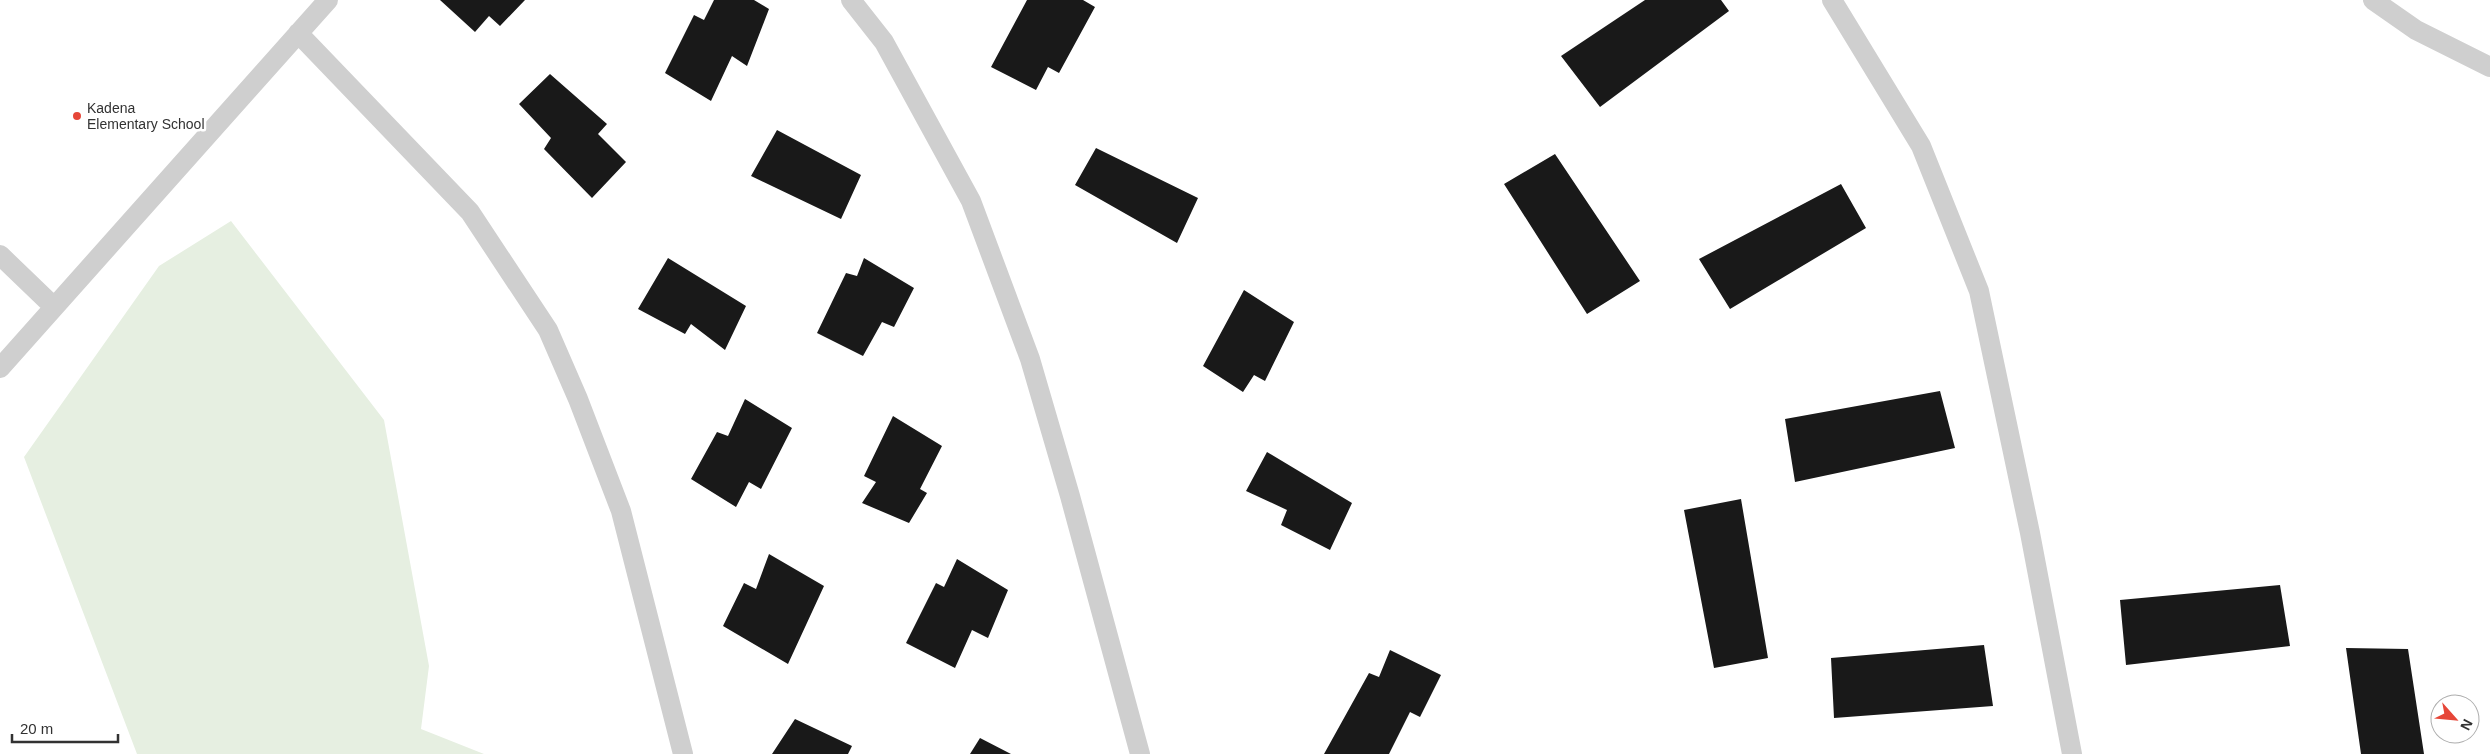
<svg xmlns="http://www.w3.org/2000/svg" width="2490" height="754" viewBox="0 0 2490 754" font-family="Arial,sans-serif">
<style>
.green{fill:#e6efe1}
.building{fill:#191919}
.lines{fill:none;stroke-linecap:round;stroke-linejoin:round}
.lane{stroke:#cfcfcf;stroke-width:20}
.poi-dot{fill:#e64638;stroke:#fff;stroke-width:2}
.labels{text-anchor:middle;stroke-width:5;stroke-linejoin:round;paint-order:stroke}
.poi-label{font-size:14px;fill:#323232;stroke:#fff;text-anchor:start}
</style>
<rect width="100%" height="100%" fill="#fff"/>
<path class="green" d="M231,221L384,420L429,666L421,729L484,754H137L24,457L159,266Z"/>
<path class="building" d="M440,0H525L500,26L489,16L475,32Z
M714,0H754L769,9L747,66L732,56L711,101L665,73L694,15L704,20Z
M1027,0H1083L1095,7L1059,73L1048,67L1036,90L991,67Z
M1645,0H1721L1729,11L1600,107L1561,56Z
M550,74L607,124L598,134L626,162L592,198L544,149L551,138L519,104Z
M777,130L861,175L841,219L751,176Z
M1096,148L1198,198L1177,243L1075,185Z
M1555,154L1640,281L1587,314L1504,184Z
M1841,184L1866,228L1730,309L1699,259Z
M668,258L746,306L725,350L691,324L685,334L638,309Z
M864,258L914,288L894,327L882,322L863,356L817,333L846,273L857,276Z
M1244,290L1294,322L1265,381L1254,375L1243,392L1203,366Z
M1940,391L1955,448L1795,482L1785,419Z
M745,399L792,428L761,489L749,482L736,507L691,479L717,432L728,436Z
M893,416L942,446L920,489L927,493L909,523L862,503L876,482L864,476Z
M1267,452L1352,503L1330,550L1281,525L1287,510L1246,491Z
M1741,499L1768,658L1714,668L1684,510Z
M769,554L824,586L788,664L723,626L744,583L756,589Z
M957,559L1008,590L988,638L972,630L955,668L906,643L936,583L944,587Z
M2280,585L2290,646L2126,665L2120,600Z
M1984,645L1993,706L1834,718L1831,658Z
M2346,648L2408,649L2424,754H2361Z
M1390,650L1441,675L1420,717L1410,712L1389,754H1324L1369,673L1379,677Z
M795,719L852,746L848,754H772Z
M980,738L1011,754H970Z"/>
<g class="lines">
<path class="lane" d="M851,0L884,42L971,201L1030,359L1070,496L1140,754
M1832,0L1921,146L1979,291L2030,533L2072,754
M2373,0L2416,30L2490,67
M298,33L470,212L548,330L578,399L621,511L683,754
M0,255L54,307
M0,368L328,0"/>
</g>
<circle class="poi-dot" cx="77" cy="116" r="5"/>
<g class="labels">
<g class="poi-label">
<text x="87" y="113">Kadena<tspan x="87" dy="16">Elementary School</tspan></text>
</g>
</g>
<g transform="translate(2455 719) rotate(117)"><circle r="24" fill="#ffffff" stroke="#adadad"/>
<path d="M0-4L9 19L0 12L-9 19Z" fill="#e64638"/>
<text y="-8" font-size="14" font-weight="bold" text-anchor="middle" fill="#323232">N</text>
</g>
<path d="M12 734v8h106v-8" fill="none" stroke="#323232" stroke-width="2.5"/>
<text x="20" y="734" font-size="15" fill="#323232" stroke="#ffffff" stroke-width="4" paint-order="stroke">20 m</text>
</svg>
